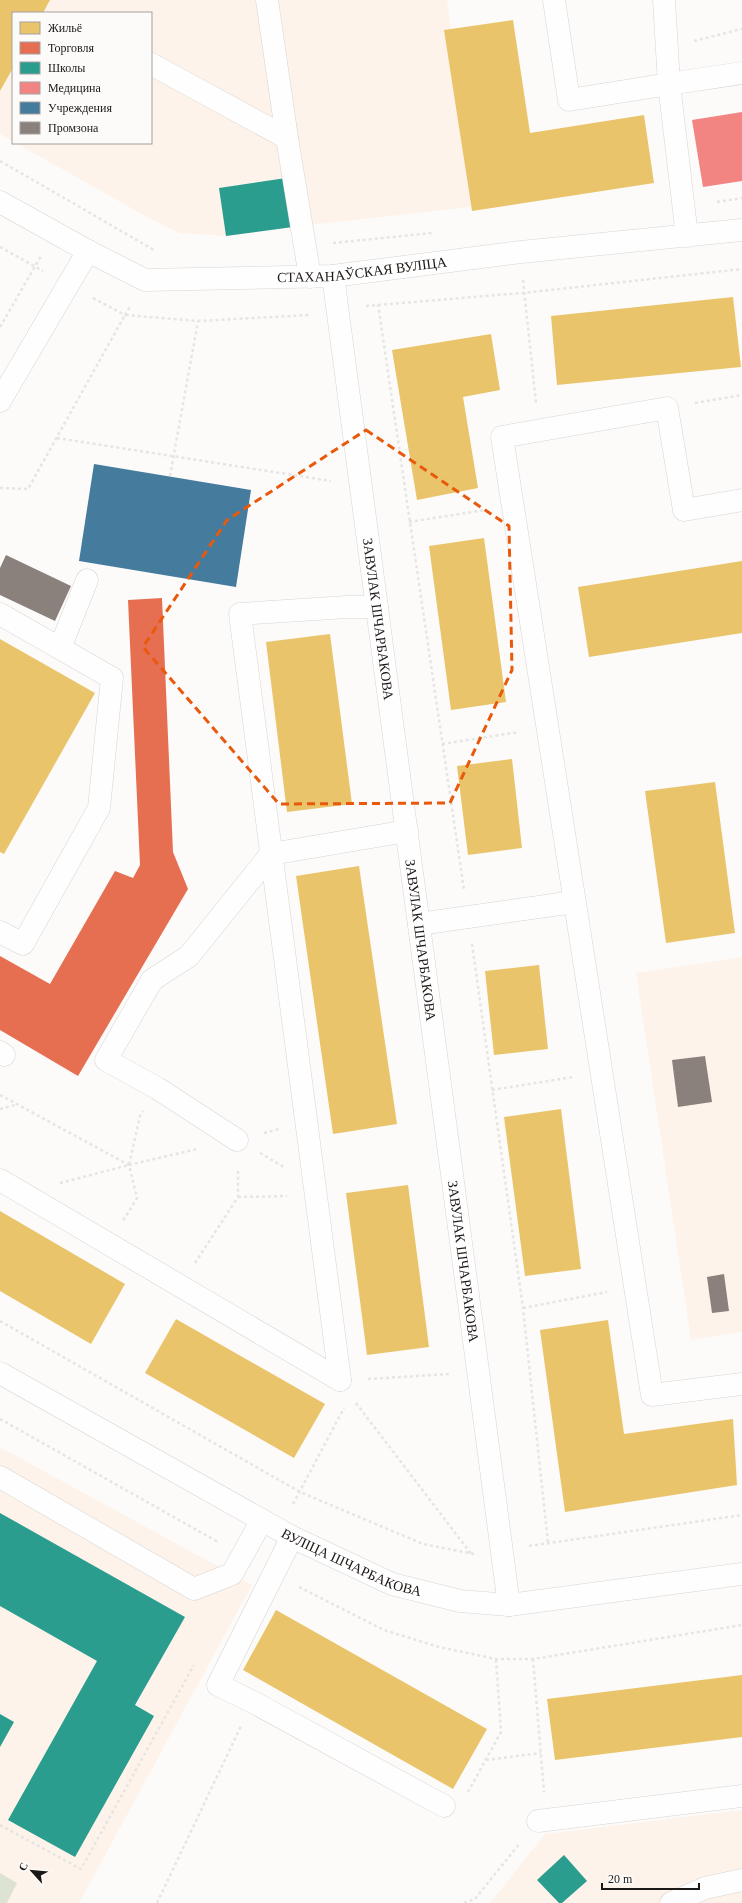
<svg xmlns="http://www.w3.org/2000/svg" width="742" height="1903" viewBox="0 0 742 1903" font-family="Georgia,serif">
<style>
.built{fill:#fdf3ea}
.green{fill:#dce3d3}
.homes{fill:#e9c46a}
.shops{fill:#e76f51}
.schools{fill:#2a9d8f}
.health{fill:#f28482}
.public{fill:#457b9d}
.industry{fill:#8a817c}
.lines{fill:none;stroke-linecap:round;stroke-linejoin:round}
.minor-casing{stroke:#d7d5d2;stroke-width:23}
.path{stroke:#e5e5e4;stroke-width:2.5;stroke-dasharray:3 3;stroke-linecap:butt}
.minor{stroke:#fffefe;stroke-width:22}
.marked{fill:none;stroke:#e8590c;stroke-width:3;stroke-dasharray:8 5;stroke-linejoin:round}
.labels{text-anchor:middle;stroke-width:4;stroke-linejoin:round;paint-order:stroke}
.street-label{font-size:14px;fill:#1c1815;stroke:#fdfbf9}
</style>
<rect width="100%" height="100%" fill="#fcfbfa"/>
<path class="built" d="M50,0H447L451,29L445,31L471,207L301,226L226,236L179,233L145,216L16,143H151V13H43Z
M13,68V141L0,134V91Z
M742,957V1332L691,1340L636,973Z
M0,1447L252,1585L79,1903H0Z
M742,1810V1903H490L545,1834Z"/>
<path class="green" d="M0,1873L17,1883L7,1903H0Z"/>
<path class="homes" d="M0,0H50L43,13H13V68L0,91Z
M513,20L530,133L644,115L654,183L472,211L444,30Z
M733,297L741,367L557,385L551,316Z
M491,334L500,390L463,397L478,488L417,500L392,350Z
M484,538L506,702L451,710L429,546Z
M742,561V633L589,657L578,587Z
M330,634L352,804L287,812L266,642Z
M0,639L95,693L4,854L0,852Z
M512,759L522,848L468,855L457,766Z
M715,782L735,933L666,943L645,791Z
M359,866L397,1124L333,1134L296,876Z
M539,965L548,1049L494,1055L485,971Z
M561,1109L581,1269L525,1276L504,1117Z
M408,1185L429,1347L367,1355L346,1193Z
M0,1211L125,1284L91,1344L0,1291Z
M176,1319L325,1404L294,1458L145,1373Z
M608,1320L624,1434L733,1419L737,1485L565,1512L540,1330Z
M276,1610L487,1729L453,1789L243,1670Z
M742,1675V1737L555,1760L547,1699Z"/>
<path class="shops" d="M162,598L173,852L188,889L78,1076L0,1030V956L50,984L115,871L133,878L140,865L128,600Z"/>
<path class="schools" d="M286,178L293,227L226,236L219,188Z
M0,1513L185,1617L135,1705L154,1716L75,1857L8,1820L97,1661L0,1606Z
M0,1714L14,1722L0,1747Z
M564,1855L587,1881L562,1903H559L537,1880Z"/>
<path class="health" d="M742,112V181L703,187L692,120Z"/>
<path class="public" d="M94,464L251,490L236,587L79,561Z"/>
<path class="industry" d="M6,555L71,586L55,621L0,595V568Z
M705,1056L712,1102L678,1107L672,1060Z
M724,1274L729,1311L712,1313L707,1277Z"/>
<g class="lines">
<g class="minor-casing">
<g id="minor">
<path d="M267,0L287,138L310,277"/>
<path d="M554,0L569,100L669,84L687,236"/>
<path d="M664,0L669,84L742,73"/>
<path d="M151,64L287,138"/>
<path id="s1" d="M0,202L88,251L145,280L333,276L521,252L742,230"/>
<path id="s2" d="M333,276L509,1605"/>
<path d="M0,401L88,251"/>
<path d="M742,500L684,510L667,408L502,437L652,1395L742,1384"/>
<path d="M0,614L112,678L99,808L23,944L0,932"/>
<path d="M60,648L87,580"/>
<path d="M419,924L574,902"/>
<path d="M0,1052L4,1055"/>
<path d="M237,1140L157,1088L106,1060L152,980L189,956L271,854L407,831"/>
<path d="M0,1180L340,1380"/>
<path id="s3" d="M0,1373L292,1537L392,1584L460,1601L509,1605L742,1574"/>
<path d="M340,1380L240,614L347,607H377"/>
<path d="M0,1477L194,1589L232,1574L262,1520"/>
<path d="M292,1537L218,1685L253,1702L444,1806"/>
<path d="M538,1821L742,1796"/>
<path d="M671,1903L705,1888L742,1880"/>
</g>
</g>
<path class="path" d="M694,41L742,29
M0,161L154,250
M717,202L742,198
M333,243L432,233
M0,247L43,271
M523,280L536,403
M93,298L125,315L131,305
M378,304L464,890
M366,306L523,293L742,269
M0,327L41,256
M695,403L742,395
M57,438L331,481
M170,476L198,321
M0,488L28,489L125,315L198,321L309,315
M409,522L485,510
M442,744L519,732
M472,944L523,1308L548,1543
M492,1090L573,1077
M0,1095L129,1165L137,1198L123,1221
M0,1109L15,1105
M264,1133L279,1129
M260,1153L284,1167
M129,1165L197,1149
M60,1183L129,1165L140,1116L143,1111
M238,1197L287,1196
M195,1263L238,1197V1168
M523,1308L607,1292
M0,1321L300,1492L423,1544L474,1554
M368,1379L449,1374
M356,1403L472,1555
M0,1419L218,1542
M293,1504L344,1408
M529,1546L742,1515
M299,1587L384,1630L439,1647L496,1659H533L742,1625
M533,1659L544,1792
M486,1760L541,1753
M468,1792L501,1732L496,1659
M0,1825L81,1869L194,1665
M157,1903L241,1726
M464,1903L475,1899L520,1843"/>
<use href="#minor" class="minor"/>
</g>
<path class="marked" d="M366,430L509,526L512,670L450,803L279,804L143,647L227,520Z"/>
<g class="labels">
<g class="street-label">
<text dy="5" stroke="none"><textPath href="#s1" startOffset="382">СТАХАНАЎСКАЯ ВУЛІЦА</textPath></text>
<text dy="5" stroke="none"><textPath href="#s2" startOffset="346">ЗАВУЛАК ШЧАРБАКОВА</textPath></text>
<text dy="5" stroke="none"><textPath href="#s2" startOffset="670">ЗАВУЛАК ШЧАРБАКОВА</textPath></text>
<text dy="5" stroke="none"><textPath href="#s2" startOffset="994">ЗАВУЛАК ШЧАРБАКОВА</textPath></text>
<text dy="5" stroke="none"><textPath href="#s3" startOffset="400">ВУЛІЦА ШЧАРБАКОВА</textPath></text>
</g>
</g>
<rect x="12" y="12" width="140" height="132" fill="#fdfbf9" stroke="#a3a09e"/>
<rect x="20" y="22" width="20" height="12" fill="#e9c46a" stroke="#a3a09e"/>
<text x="48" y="32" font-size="12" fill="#1c1815">Жильё</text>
<rect x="20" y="42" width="20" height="12" fill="#e76f51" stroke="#a3a09e"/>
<text x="48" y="52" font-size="12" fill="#1c1815">Торговля</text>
<rect x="20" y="62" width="20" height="12" fill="#2a9d8f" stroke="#a3a09e"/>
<text x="48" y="72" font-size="12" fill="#1c1815">Школы</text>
<rect x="20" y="82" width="20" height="12" fill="#f28482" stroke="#a3a09e"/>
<text x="48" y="92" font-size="12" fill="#1c1815">Медицина</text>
<rect x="20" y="102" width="20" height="12" fill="#457b9d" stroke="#a3a09e"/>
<text x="48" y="112" font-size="12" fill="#1c1815">Учреждения</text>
<rect x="20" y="122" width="20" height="12" fill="#8a817c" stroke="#a3a09e"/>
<text x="48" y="132" font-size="12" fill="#1c1815">Промзона</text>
<g transform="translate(32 1871) rotate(297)" stroke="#fdfbf9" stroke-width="3" paint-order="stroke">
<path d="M0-3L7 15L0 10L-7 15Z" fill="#1c1815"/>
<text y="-6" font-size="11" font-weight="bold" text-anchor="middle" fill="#1c1815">С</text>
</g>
<path d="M602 1883v6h97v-6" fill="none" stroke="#1c1815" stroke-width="2"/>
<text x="608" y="1883" font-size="12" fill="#1c1815" stroke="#fdfbf9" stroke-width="3" paint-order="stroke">20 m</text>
</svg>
